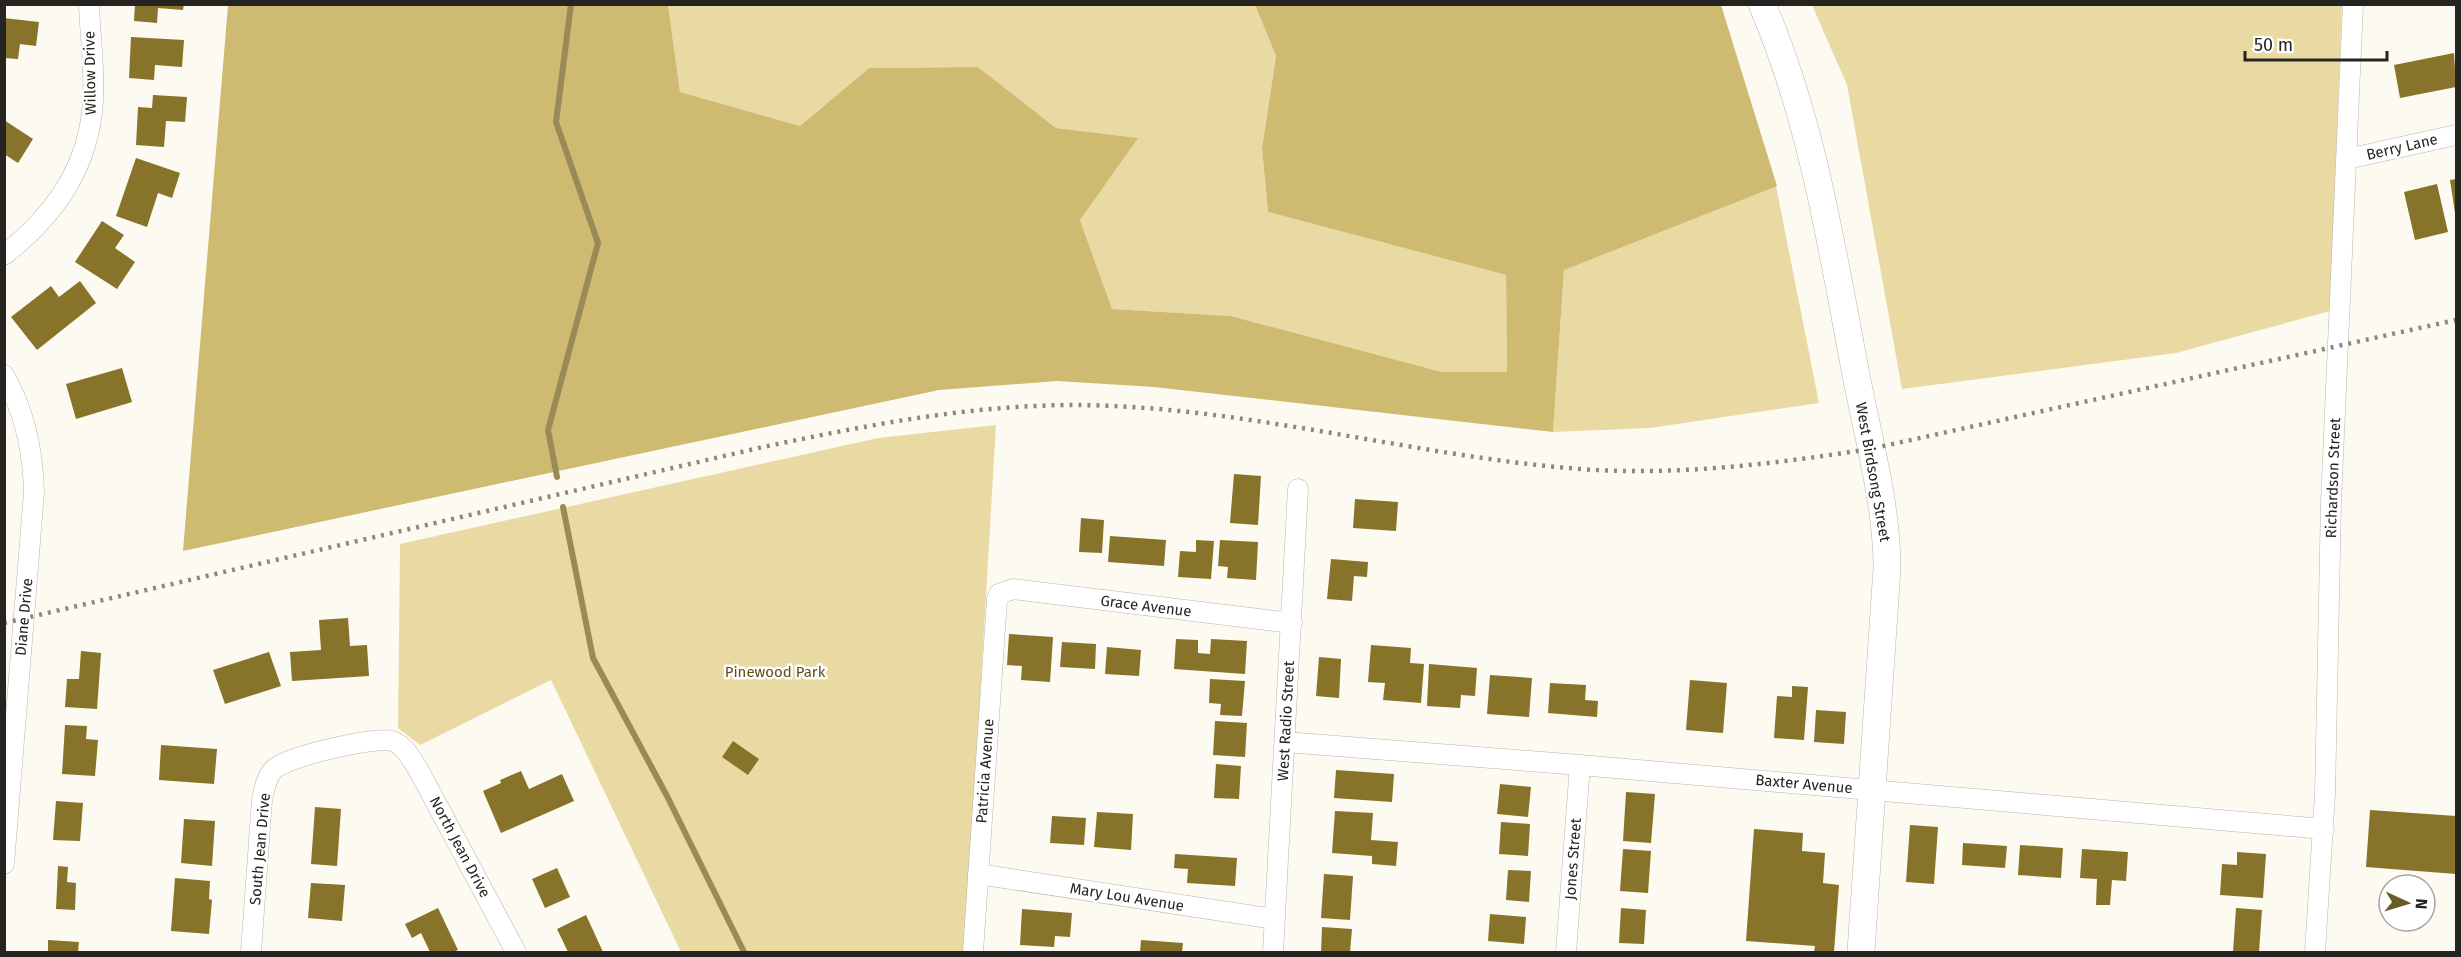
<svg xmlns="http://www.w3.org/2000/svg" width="2461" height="957" viewBox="0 0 2461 957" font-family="'Fira Sans',sans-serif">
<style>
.green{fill:#e9daa4}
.forest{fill:#ceba71}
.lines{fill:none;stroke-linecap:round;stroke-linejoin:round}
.stream{stroke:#998a57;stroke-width:6}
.building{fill:#877329}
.street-casing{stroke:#b7b5ac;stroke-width:21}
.secondary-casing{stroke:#b7b5ac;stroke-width:28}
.street{stroke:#fff;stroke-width:20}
.secondary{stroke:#fff;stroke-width:27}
.rail{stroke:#8a8882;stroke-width:4.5;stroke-dasharray:3 6;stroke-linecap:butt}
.labels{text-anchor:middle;stroke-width:5;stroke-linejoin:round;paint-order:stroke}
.street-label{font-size:15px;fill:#252421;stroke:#fff}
.park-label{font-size:15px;fill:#5d4f17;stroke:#fff}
</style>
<rect width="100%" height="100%" fill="#fdfaf1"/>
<path class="green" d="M668,5H1255L1276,56L1262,148L1268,212L1506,275L1507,373L1442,372L1231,316L1112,309L1080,220L1137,138L1056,128L978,67L869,68L800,126L680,92Z
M1812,5H2342L2330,311L2176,353L1902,389L1847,85Z
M1775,181L1819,403L1650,428L1553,432L1564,270Z
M996,425L965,952H681L551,680L420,745L398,728L400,544L878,438Z"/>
<path class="forest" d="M228,5H668L680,92L800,126L869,68L978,67L1056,128L1138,138L1080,220L1112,309L1231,316L1442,372H1507L1506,275L1268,212L1262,148L1276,56L1255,5H1721L1777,186L1564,270L1553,432L1154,387L1057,381L939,390L183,551Z"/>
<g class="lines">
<path class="stream" d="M557,477L548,430L598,243L556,122L571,4
M563,507L593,658L667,796L744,952"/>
</g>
<path class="building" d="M135,4H184L183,10L158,8L157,23L134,21Z
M4,18L39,22L36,46L20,44L18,59L4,58Z
M131,37L184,40L182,67L155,65L154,80L129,78Z
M2454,53L2456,87L2400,98L2394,65Z
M153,95L187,97L185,122L166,121L164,147L136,145L138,107L152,108Z
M4,120L33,139L18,163L4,154Z
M136,158L180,173L172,198L158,193L147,227L116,216Z
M2456,179V213H2455L2450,180Z
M2437,184L2448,232L2415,240L2404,192Z
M102,221L124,235L115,248L135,262L117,289L75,262Z
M80,281L96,303L37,350L11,317L51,286L59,297Z
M122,368L132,402L76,419L66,384Z
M1234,474L1261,476L1258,525L1230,523Z
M1355,499L1398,502L1396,531L1353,528Z
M1081,518L1104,520L1102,553L1079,552Z
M1110,536L1166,540L1164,566L1108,562Z
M1196,540L1214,541L1211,579L1178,577L1180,551L1196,552Z
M1220,540L1258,542L1256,580L1227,578L1228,567L1218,566Z
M1331,559L1368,562L1367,577L1354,576L1352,601L1327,599Z
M348,618L350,646L367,645L369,676L292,681L290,652L321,650L319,620Z
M1009,634L1053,637L1050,682L1021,680L1022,666L1007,665Z
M1176,639L1198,640V653L1210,654L1211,639L1247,641L1245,674L1174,669Z
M1062,642L1096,644L1095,669L1060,667Z
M1371,645L1411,648L1410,663L1424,664L1421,703L1383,700L1385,683L1368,682Z
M1107,647L1141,650L1139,676L1105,674Z
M81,651L101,653L97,709L65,707L67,679H79Z
M269,652L281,686L225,704L213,670Z
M1319,657L1341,659L1339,698L1316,696Z
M1429,664L1477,668L1475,696L1461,695L1460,708L1427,706Z
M1490,675L1532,678L1529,717L1487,714Z
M1210,679L1245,681L1242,716L1220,715L1221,704L1209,703Z
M1690,680L1727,683L1723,733L1686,730Z
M1550,683L1586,685L1585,700L1598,701L1597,717L1548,713Z
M1792,686L1808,687L1804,740L1774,738L1777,696L1792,697Z
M1816,710L1846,712L1844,744L1814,742Z
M1215,721L1247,723L1245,757L1213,755Z
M65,725L87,726L86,739L98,740L95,776L62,774Z
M733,741L759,759L748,775L722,757Z
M161,745L217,749L214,784L159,780Z
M1216,764L1241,766L1239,799L1214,798Z
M1336,770L1394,774L1392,802L1334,798Z
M521,771L529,789L562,774L574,801L501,833L483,791L501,783L500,780Z
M1500,784L1531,787L1528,817L1497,814Z
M1626,792L1655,794L1651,843L1623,841Z
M56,801L83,803L80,841L53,840Z
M315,807L341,809L337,866L311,864Z
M2370,810L2456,816V874L2366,867Z
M1335,811L1373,813L1371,840L1398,842L1396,866L1372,864V856L1332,853Z
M1097,812L1133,814L1131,850L1094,847Z
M1052,816L1086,818L1084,845L1050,843Z
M184,819L215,821L212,866L181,863Z
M1501,822L1530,824L1528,856L1499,854Z
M1910,825L1938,827L1934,884L1906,882Z
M1754,829L1803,833L1802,851L1825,853L1823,883L1839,885L1834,952H1814L1815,946L1746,941Z
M1963,843L2007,846L2005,868L1962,865Z
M2020,845L2063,848L2061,878L2018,875Z
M1623,849L1651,851L1648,893L1620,891Z
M2082,849L2128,852L2126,881L2112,880L2110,905H2096L2097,879L2080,878Z
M2237,852L2266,854L2263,898L2220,895L2222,864L2237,865Z
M1175,854L1237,858L1235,886L1187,883L1188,869L1174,868Z
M58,866L68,867L67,882L76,883L75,910L56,909Z
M557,868L570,897L545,908L532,879Z
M1508,870L1531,871L1529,902L1506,900Z
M1324,874L1353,876L1350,920L1321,918Z
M175,878L210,881L209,899L212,900L209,934L171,931Z
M311,883L345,885L342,921L308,918Z
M438,908L458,950L453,952H430L421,933L412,938L405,924Z
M1621,908L1646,910L1644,944L1619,943Z
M2236,908L2262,910L2259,952H2233Z
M1022,909L1072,913L1070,937L1055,936L1054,947L1020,945Z
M1490,914L1526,917L1524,944L1488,941Z
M586,915L603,952H568L557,929Z
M1322,927L1352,929L1350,952H1321Z
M48,940L79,942L78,952H48Z
M1141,940L1183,943L1182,952H1140Z"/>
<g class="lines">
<g class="street-casing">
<path id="street" d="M2347,159L2456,135
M4,255C55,215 89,167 93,101C95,69 90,36 89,4
M4,375C24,410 33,452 34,492L4,864
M1285,742L1580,765L2324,829
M978,874L1275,919
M251,952L262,800C264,790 266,778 273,770C284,757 376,736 392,741C405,745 412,760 419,771L516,952
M973,952L997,599L999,594L1013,589L1292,623
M1273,952L1298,489
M1566,952L1580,765
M2315,952L2325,794L2331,502L2353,4"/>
</g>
<g class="secondary-casing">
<path id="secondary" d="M1762,4C1813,123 1832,249 1856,375C1868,437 1887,505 1887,568L1861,952"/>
</g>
<use href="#street" class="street"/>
<use href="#secondary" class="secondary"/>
<path class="rail" d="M4,623L763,447C878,423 994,400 1113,406C1270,413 1423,457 1580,469C1678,476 1773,464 1870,449L2456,320"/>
</g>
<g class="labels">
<g class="street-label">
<text transform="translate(90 73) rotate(-91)" y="5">Willow Drive</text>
<text transform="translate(2402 147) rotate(-13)" y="5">Berry Lane</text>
<text transform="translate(1873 472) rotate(80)" y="5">West Birdsong Street</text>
<text transform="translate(2333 478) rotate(-88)" y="5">Richardson Street</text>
<text transform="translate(1146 606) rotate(7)" y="5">Grace Avenue</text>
<text transform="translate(24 617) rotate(-85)" y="5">Diane Drive</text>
<text transform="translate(1286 721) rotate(-87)" y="5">West Radio Street</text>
<text transform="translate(985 771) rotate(-86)" y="5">Patricia Avenue</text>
<text transform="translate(1804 784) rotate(5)" y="5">Baxter Avenue</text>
<text transform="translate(460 847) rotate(62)" y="5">North Jean Drive</text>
<text transform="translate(260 849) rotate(-85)" y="5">South Jean Drive</text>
<text transform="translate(1573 859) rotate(-86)" y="5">Jones Street</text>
<text transform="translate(1127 897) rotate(9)" y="5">Mary Lou Avenue</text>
</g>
<g class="park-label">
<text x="775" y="677">Pinewood Park</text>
</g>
</g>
<rect width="2461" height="957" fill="none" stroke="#252421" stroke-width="12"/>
<g transform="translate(2407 903) rotate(94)"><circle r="28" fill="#ffffff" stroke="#a8a7a6" stroke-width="1.5"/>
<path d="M0-4.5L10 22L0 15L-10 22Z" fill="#6a5c29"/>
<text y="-9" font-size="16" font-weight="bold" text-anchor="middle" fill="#252421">N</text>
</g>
<path d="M2245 51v9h142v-9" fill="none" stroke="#252421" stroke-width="3"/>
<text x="2254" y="51" font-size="18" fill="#252421" stroke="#ffffff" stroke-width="4.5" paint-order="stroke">50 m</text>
</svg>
